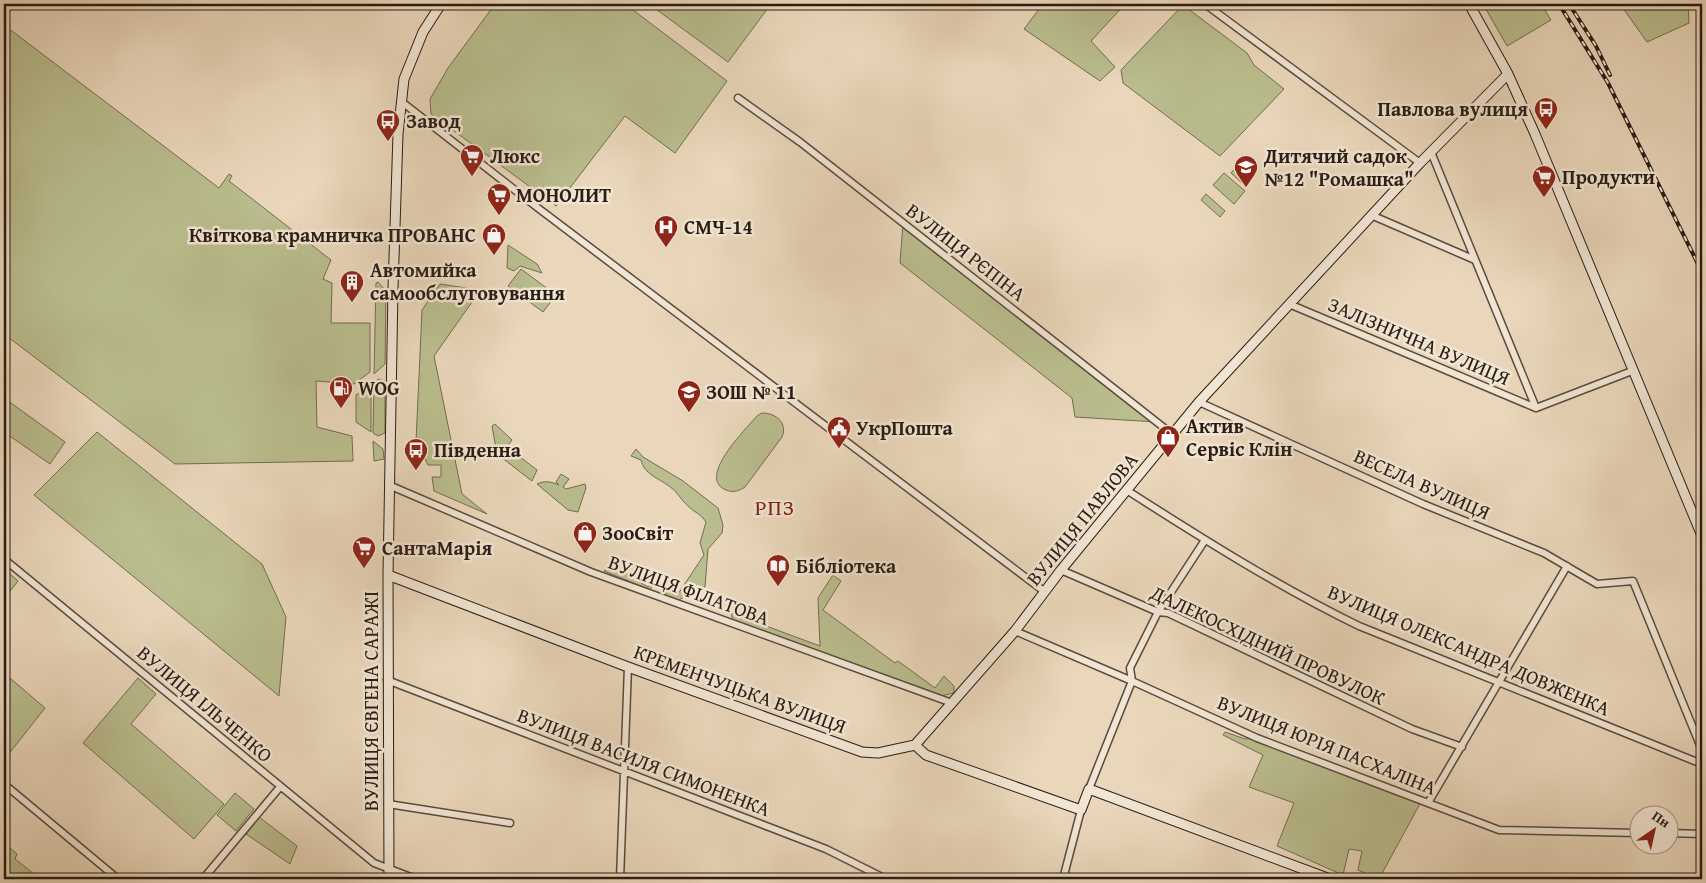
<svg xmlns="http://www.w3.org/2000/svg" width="1706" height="883" viewBox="0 0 1706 883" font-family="'Gentium Book Plus',serif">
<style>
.green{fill:#babd8e;stroke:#726c51}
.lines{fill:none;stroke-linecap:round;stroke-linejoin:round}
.street-casing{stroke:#594b3e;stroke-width:9}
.secondary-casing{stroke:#291c14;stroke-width:11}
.street{stroke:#f1e5d3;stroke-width:6}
.secondary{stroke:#f1e5d3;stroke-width:9}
.rail-casing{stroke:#291c14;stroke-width:4}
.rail{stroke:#f1e5d3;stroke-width:2;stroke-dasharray:5.5;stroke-linecap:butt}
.labels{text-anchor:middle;stroke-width:5;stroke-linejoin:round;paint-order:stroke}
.poi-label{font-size:20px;font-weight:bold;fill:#291c14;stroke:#f1e5d3;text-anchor:start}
.street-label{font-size:20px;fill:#291c14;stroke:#f1e5d3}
.quarter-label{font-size:22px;letter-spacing:1px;fill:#7a1f14;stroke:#f1e5d3}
</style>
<rect width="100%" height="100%" fill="#ead7bb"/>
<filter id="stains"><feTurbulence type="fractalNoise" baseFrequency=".004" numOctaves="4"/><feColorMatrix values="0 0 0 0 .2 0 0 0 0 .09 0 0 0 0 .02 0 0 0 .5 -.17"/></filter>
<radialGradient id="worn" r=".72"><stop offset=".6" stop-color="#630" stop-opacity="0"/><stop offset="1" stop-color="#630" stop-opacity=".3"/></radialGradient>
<path class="green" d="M495,4H625L727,81L675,153L625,116L556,206L431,114L430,99L448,68Z
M649,4H771L728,62Z
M1043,4H1125L1091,41L1115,67L1100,81L1024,29Z
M1483,4H1541L1551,20L1507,46Z
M1620,4H1688L1689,23L1647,42Z
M1696,4H1702V107L1701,99Z
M1183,5L1247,53L1254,65L1284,89L1220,156L1123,83L1121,70Z
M4,25L219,188L229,174L232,176L229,181L331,260L323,279L332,283L331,323H370V372L354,384L316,381L317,427L352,436L353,461L175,464L4,334Z
M1239,164L1250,174L1242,183L1231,173Z
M1224,173L1245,191L1234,204L1213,185Z
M1206,194L1225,211L1220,217L1201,200Z
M903,223L1157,422L1075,417L1072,398L900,263Z
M508,245L537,264L542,273L520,266L514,271L507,268Z
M521,269L556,295L543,312L508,286Z
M378,282L386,291L385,364L374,374L376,283Z
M440,284L473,289L472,302L434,356L462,494L487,514L434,491L432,477H441V465H428L416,441L422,310Z
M379,379L385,381V433L378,436L373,433L374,382Z
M371,385V432L356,422V395Z
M4,398L65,442L50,464L4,432Z
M762,413C776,413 788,423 782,437L745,487C739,491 733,493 726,490C696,478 746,429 757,416Z
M495,424L512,440L507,447L537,470L532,481L497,454L492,426Z
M97,432L262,564L286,617L279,696L34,495Z
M373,441L383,449L384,459L374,461Z
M636,449L643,457L683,481L718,508L723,525L722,533L708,549L705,587L697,589L679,600L667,596L663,589L678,594L704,555L700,543L706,522C700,513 695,513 688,506C681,500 677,491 669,486C658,478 644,474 641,460L631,456Z
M561,474L569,479L563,487L566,489L585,484L586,488L578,512L568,510L537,484C545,480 552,482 559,485L556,482Z
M612,565L648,587L655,579L650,590L604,571Z
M4,569L18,581L4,599Z
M833,575L841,581L823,610L895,663L898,661L935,688L944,676L954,686V693L941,696L733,621L731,613L820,646L818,598Z
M4,673L45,708L4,760Z
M138,678L156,694L131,724L224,804L194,839L83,743Z
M1225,732L1245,739L1257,738L1422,800L1379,879H1367L1365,873L1358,870L1362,851L1349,849L1343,875L1277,846L1294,803L1249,787L1263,755L1223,735Z
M235,793L254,809L236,831L217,815Z
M259,817L297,846L290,864L246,834Z
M4,843L17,854L15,859L34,874L30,879H4Z"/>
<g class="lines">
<g class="street-casing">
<path id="street" d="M1205,4L1420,163
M738,98L800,142L1172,434
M402,102L538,208L1045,592
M1431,152L1536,408
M1371,215L1475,260
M1289,304L1536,408
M1199,402L1423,504L1544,553L1597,584L1633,581L1702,750
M1536,408L1632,371
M391,486L591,572L952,703
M1128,491C1203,539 1279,587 1359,626L1702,764
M4,559L374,863L416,879
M1061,570L1158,612L1168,613L1412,729L1462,747
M1015,631L1132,681L1257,738L1499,830L1638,833
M387,680L826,849L886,879
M4,784L118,879
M1089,789L1132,681L1130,668L1158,612L1205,540
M1428,803L1567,566
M388,804L510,823
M1668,833L1702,834
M203,879L280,787
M620,879L628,667
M1063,879L1081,810"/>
</g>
<g class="secondary-casing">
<path id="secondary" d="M1469,4L1508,74L1535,134L1702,536
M388,575L628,667L862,752L878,753L915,745L926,755L1081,810L1089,789L1330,879
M915,745L1015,631L1061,570L1199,402L1420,163L1508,74
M389,879L388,575L393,289L398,134L404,79L423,32L441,4"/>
</g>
<use href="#street" class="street"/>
<use href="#secondary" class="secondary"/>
<g class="rail-casing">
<path id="rail" d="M1559,4L1608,83L1702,272
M1569,4L1596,46L1610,75"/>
</g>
<use href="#rail" class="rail"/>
</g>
<defs>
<g id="bus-pin" transform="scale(1.25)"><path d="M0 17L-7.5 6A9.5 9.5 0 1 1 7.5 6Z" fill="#8f2418" stroke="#f1e5d3"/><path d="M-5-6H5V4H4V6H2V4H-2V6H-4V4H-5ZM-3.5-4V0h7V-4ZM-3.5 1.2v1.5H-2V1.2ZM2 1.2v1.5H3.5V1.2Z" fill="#fff"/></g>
<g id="supermarket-pin" transform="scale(1.25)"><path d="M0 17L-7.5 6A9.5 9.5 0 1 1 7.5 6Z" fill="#8f2418" stroke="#f1e5d3"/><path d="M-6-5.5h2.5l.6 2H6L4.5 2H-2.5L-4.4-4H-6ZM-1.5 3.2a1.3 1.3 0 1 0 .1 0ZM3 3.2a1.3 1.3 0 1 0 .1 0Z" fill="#fff"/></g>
<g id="school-pin" transform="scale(1.25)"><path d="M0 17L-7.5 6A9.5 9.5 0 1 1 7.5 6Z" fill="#8f2418" stroke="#f1e5d3"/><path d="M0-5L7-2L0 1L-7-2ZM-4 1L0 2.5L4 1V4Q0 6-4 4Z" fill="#fff"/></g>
<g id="hospital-pin" transform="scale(1.25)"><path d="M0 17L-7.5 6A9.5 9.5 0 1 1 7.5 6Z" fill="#8f2418" stroke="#f1e5d3"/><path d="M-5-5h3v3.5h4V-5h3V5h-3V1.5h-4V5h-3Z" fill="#fff"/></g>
<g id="shop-pin" transform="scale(1.25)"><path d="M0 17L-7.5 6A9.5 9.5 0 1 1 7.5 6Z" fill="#8f2418" stroke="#f1e5d3"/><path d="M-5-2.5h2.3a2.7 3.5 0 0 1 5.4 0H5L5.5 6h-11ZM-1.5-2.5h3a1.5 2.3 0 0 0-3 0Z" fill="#fff"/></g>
<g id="building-pin" transform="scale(1.25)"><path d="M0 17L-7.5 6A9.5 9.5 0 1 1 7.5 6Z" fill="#8f2418" stroke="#f1e5d3"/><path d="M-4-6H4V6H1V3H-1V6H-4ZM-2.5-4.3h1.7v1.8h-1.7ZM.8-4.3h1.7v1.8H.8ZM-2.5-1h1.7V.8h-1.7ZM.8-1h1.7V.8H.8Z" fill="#fff"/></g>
<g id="fuel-pin" transform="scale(1.25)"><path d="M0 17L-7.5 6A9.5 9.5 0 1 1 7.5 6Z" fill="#8f2418" stroke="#f1e5d3"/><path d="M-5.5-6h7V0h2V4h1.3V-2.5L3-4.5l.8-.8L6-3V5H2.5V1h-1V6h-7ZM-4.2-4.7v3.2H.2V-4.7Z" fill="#fff"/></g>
<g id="civic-pin" transform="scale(1.25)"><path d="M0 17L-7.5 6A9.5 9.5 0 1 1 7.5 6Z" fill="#8f2418" stroke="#f1e5d3"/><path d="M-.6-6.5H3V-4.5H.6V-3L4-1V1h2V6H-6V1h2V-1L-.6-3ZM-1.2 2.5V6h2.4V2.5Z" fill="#fff"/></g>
<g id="library-pin" transform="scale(1.25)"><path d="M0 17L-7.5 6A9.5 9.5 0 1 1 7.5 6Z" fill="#8f2418" stroke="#f1e5d3"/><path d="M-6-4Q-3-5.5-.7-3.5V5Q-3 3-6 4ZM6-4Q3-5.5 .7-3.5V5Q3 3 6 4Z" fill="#fff"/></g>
</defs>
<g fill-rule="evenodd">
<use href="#bus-pin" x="1546" y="109"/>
<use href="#bus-pin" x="388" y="121"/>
<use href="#supermarket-pin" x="472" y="156"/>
<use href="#school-pin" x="1246" y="167"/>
<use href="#supermarket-pin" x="1544" y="177"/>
<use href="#supermarket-pin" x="499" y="195"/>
<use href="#hospital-pin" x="666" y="227"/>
<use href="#shop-pin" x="494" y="235"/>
<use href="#building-pin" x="352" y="282"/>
<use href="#fuel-pin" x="341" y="388"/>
<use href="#school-pin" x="689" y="392"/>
<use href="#civic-pin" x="839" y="428"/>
<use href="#shop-pin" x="1168" y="437"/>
<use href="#bus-pin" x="416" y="450"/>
<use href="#shop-pin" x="585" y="533"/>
<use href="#supermarket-pin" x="364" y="548"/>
<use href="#library-pin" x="778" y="566"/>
</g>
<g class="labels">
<g class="poi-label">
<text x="1528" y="116" text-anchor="end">Павлова вулиця</text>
<text x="406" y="128">Завод</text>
<text x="490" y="163">Люкс</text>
<text x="1264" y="163">Дитячий садок<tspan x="1264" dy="23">№12 "Ромашка"</tspan></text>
<text x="1562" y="184">Продукти</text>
<text x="516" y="202">МОНОЛИТ</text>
<text x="684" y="234">СМЧ-14</text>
<text x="476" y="242" text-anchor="end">Квіткова крамничка ПРОВАНС</text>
<text x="370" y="277">Автомийка<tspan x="370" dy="23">самообслуговування</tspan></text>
<text x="358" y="395">WOG</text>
<text x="706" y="399">ЗОШ № 11</text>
<text x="1186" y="433">Актив<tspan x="1186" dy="23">Сервiс Клiн</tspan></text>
<text x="856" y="435">УкрПошта</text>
<text x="434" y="457">Південна</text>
<text x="602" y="540">ЗооСвiт</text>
<text x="382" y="555">СантаМарія</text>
<text x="796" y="573">Бібліотека</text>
</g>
<g class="street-label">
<text transform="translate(966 252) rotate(38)" y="7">ВУЛИЦЯ РЄПІНА</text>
<text transform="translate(1419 341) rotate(23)" y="7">ЗАЛІЗНИЧНА ВУЛИЦЯ</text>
<text transform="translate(1422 484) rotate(24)" y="7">ВЕСЕЛА ВУЛИЦЯ</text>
<text transform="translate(1082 519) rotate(-51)" y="7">ВУЛИЦЯ ПАВЛОВА</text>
<text transform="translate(689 590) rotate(20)" y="7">ВУЛИЦЯ ФІЛАТОВА</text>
<text transform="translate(1268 645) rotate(25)" y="7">ДАЛЕКОСХІДНИЙ ПРОВУЛОК</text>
<text transform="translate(1469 650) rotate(23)" y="7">ВУЛИЦЯ ОЛЕКСАНДРА ДОВЖЕНКА</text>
<text transform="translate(740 689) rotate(20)" y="7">КРЕМЕНЧУЦЬКА ВУЛИЦЯ</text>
<text transform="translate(371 701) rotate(-90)" y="7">ВУЛИЦЯ ЄВГЕНА САРАЖІ</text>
<text transform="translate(205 704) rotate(40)" y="7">ВУЛИЦЯ ІЛЬЧЕНКО</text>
<text transform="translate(1327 745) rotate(22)" y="7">ВУЛИЦЯ ЮРІЯ ПАСХАЛІНА</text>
<text transform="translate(644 762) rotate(21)" y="7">ВУЛИЦЯ ВАСИЛЯ СИМОНЕНКА</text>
</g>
<g class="quarter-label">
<text x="775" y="515">РПЗ</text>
</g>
</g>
<rect width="1706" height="883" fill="none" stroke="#ead7bb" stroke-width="20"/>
<rect x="5" y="5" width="1696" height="873" fill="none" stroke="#291c14" stroke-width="2.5"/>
<rect x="10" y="10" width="1686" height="863" fill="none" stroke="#291c14"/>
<g transform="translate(1654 830) rotate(34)"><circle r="24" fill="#f1e5d3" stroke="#a19587"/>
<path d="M0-4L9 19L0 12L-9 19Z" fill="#8f2418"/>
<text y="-8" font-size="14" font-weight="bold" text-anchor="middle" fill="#291c14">Пн</text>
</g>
<rect width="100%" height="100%" filter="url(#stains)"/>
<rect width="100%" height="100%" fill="url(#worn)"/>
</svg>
